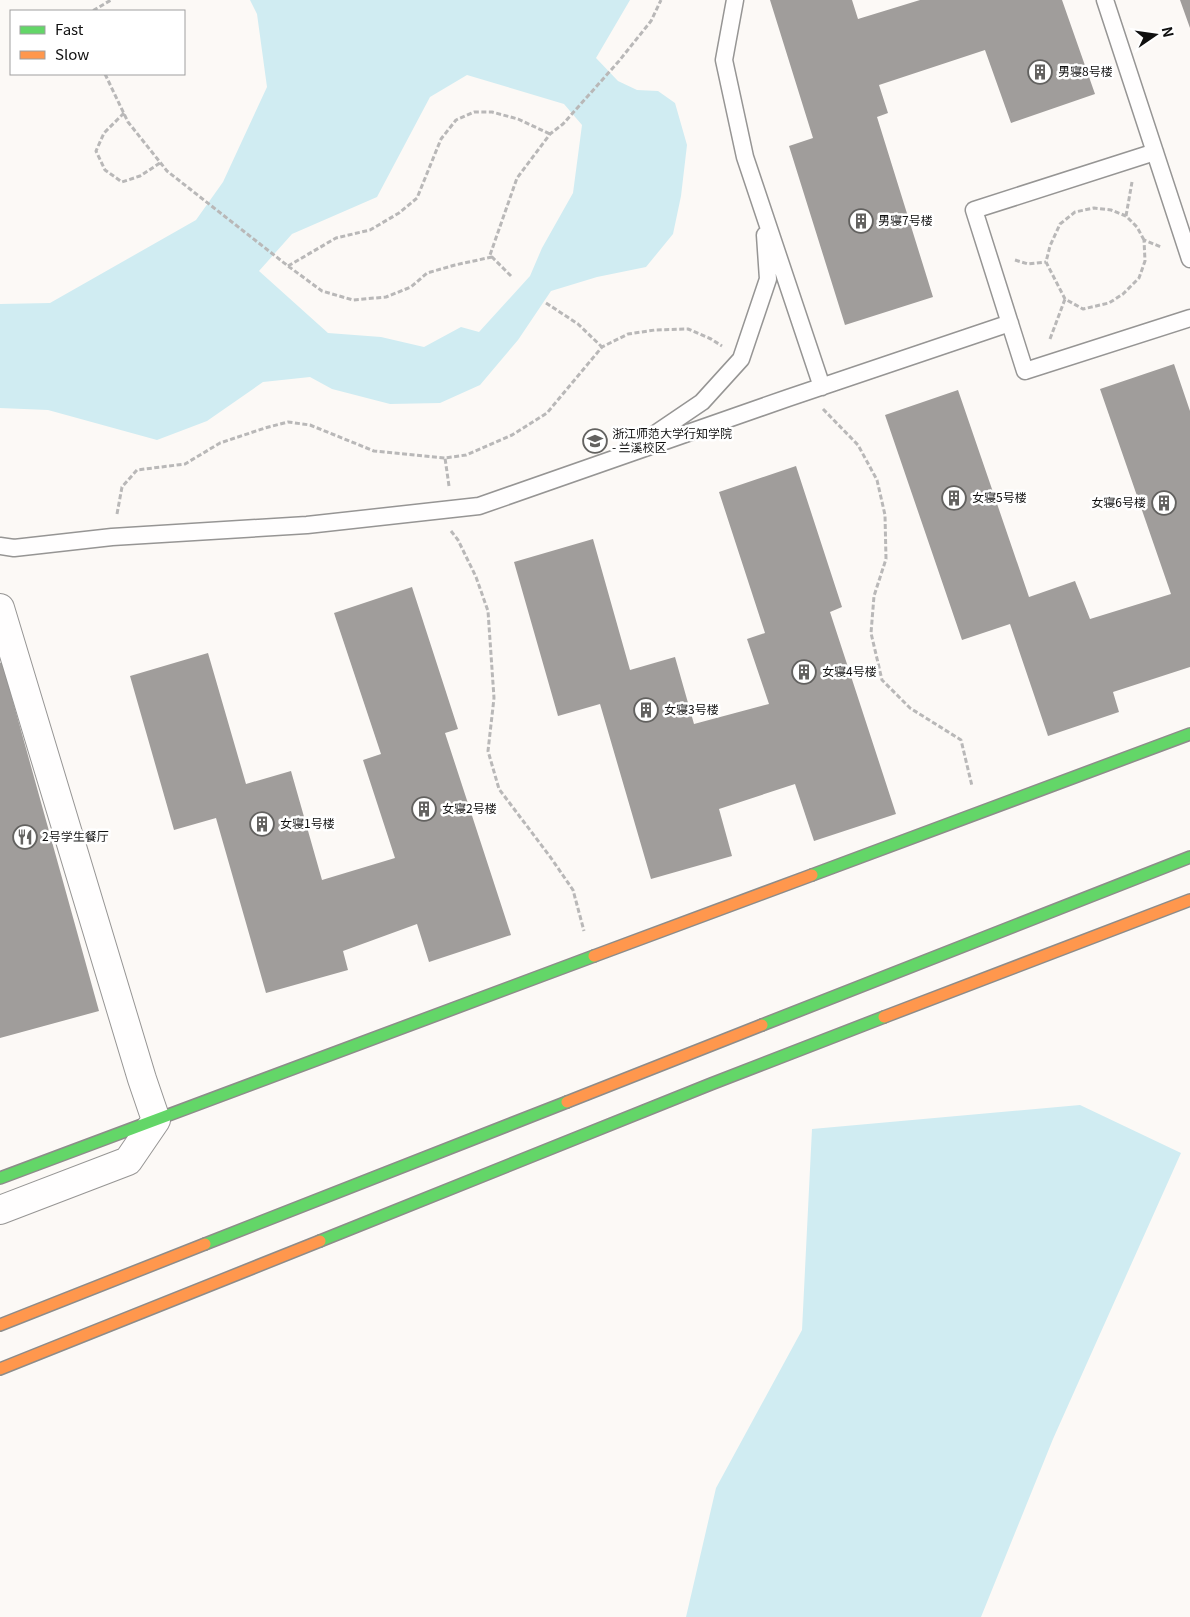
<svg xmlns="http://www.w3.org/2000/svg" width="1190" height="1617" viewBox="0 0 1190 1617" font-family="Georgia,'Noto Sans SC',serif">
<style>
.water{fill:#d0ecf2;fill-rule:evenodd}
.building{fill:#a09d9b}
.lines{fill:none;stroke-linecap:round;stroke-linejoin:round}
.lane-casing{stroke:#969594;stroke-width:19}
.street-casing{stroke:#969594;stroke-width:30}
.fast-casing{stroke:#8d8c8a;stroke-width:14}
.slow-casing{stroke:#8d8c8a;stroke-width:14}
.path{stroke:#b9b8b8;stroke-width:3;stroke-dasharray:5 2.5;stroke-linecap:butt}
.lane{stroke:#fffefe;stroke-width:16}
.street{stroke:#fffefe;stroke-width:28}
.fast{stroke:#63d668;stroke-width:11}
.slow{stroke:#ff974d;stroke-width:11}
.labels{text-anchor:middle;stroke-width:5;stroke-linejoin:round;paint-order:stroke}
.poi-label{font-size:12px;fill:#101010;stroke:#fff;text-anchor:start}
</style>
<rect width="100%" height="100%" fill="#fcf9f6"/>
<path class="water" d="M250,0H630L596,58L618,81L637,90L658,91L675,103L687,145L681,196L673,234L646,267L597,277L551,291L518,340L480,385L440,403L390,404L332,389L310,377L263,382L207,421L157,440L48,410L0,408V304L50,303L196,220L223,182L267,87L257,14ZM467,75L564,104L582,125L573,193L542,248L530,276L479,332L461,327L424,347L381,337L328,333L259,271L292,234L377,197L430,97Z
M1080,1105L1181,1153L1053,1439L981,1617H686L716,1488L802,1330L812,1129Z"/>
<path class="building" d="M770,0H852L858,19L920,0H1062L1095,94L1011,123L985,50L879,85L888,113L877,117L933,297L845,325L789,146L813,138Z
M1180,0H1190V28Z
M1174,364L1190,411V667L1113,692L1119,712L1048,736L1010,624L962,640L885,415L958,390L1029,597L1075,581L1090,619L1171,594L1100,389Z
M796,466L842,607L830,612L896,814L814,841L795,784L719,809L732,856L651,879L600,704L558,716L514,562L593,539L630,670L675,657L694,724L769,704L747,639L765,633L719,492Z
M412,587L458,729L445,733L511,935L429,962L417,924L343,951L348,970L266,993L216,818L174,830L130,676L208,653L246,784L291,771L322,880L395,858L363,760L381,754L334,613Z
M2,662L99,1011L0,1038V663Z"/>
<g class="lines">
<g class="lane-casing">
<path id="lane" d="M735,0L724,60L745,157L822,387
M1105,0L1190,259
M1155,152L974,210L1025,371L1190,318
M643,442L702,402L741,359L768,279L765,235
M0,546L14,548L112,537L307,525L479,506L788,398L1010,323"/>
</g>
<g class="street-casing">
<path id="street" d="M0,608L142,1079L156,1120L128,1161L0,1210"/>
</g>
<g class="fast-casing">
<path id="fast" d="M812,875L1190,734
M762,1025L1190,857
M0,1178L594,956
M320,1241L711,1084L884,1017
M205,1244L567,1102"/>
</g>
<g class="slow-casing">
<path id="slow" d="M594,956L812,875
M884,1017L1190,900
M567,1102L762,1025
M0,1325L205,1244
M0,1369L320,1241"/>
</g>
<path class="path" d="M94,11V10L111,0
M105,74L128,122L167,171L288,266L322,291L353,300L386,297L411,287L427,273L455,265L492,257
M124,113L104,133L96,151L105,170L122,182L140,176L160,163
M1126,216L1132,182
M1144,240L1137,227L1126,216L1111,210L1094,208L1075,212L1060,224L1050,246L1046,262L1065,299L1083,309L1109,303L1123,294L1139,278L1145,261L1144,240L1161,247
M1015,260L1028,264L1046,262
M288,266L336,238L370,230L399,213L417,198L441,139L456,120L474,112H492L518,119L550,134
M511,276L490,255L517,178L550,134L563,124L619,61L651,21L661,0
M546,303L578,324L602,347
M1050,339L1065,299
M823,409L858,445L877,480L885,515L886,559L874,596L871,633L882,680L910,708L961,740L972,786
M449,486L445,458L466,455L512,435L547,413L602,347L628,334L655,330L688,329L711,339L722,346
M117,514L122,487L137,470L185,464L220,443L265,428L288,422L310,425L374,451L445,458
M451,531L458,540L476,577L488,611L494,698L488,751L499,789L551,858L573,890L584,931"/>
<use href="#lane" class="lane"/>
<use href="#street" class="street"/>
<use href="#fast" class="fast"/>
<use href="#slow" class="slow"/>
</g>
<defs>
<g id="building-ring" transform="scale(1.25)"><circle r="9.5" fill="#fff" stroke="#636260" stroke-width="1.5"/><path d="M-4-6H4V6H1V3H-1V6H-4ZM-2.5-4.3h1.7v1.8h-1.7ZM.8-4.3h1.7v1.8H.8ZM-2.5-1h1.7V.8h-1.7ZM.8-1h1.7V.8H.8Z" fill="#636260"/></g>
<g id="university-ring" transform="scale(1.25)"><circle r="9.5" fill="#fff" stroke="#636260" stroke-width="1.5"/><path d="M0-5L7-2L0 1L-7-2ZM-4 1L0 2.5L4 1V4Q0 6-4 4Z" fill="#636260"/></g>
<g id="restaurant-ring" transform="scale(1.25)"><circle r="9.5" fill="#fff" stroke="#636260" stroke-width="1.5"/><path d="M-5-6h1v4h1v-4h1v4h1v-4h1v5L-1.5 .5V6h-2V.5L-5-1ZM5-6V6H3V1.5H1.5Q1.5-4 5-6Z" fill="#636260"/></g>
</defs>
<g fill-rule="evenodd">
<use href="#building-ring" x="1040" y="72"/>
<use href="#building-ring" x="861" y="221"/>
<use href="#university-ring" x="595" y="441"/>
<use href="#building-ring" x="954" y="498"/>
<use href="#building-ring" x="1164" y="503"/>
<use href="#building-ring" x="804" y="672"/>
<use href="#building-ring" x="646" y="710"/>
<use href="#building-ring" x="424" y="809"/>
<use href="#building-ring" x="262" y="824"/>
<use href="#restaurant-ring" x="25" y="837"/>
</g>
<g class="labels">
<g class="poi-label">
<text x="1058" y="76">男寝8号楼</text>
<text x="878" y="225">男寝7号楼</text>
<text x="612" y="438">浙江师范大学行知学院<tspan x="612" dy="14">- 兰溪校区</tspan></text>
<text x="972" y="502">女寝5号楼</text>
<text x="1146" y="507" text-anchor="end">女寝6号楼</text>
<text x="822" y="676">女寝4号楼</text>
<text x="664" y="714">女寝3号楼</text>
<text x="442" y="813">女寝2号楼</text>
<text x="280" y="828">女寝1号楼</text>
<text x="42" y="841">2号学生餐厅</text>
</g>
</g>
<rect x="10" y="10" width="175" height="65" fill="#ffffff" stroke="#9f9f9f"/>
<rect x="20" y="26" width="25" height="8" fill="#63d668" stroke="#9f9f9f"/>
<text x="55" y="35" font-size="15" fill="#101010">Fast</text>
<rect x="20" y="51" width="25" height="8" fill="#ff974d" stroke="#9f9f9f"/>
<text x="55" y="60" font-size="15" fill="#101010">Slow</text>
<g transform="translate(1155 35) rotate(77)" stroke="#ffffff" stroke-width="4" paint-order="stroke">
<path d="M0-4L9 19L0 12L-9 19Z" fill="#101010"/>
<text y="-8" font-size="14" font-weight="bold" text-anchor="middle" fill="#101010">N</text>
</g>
</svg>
